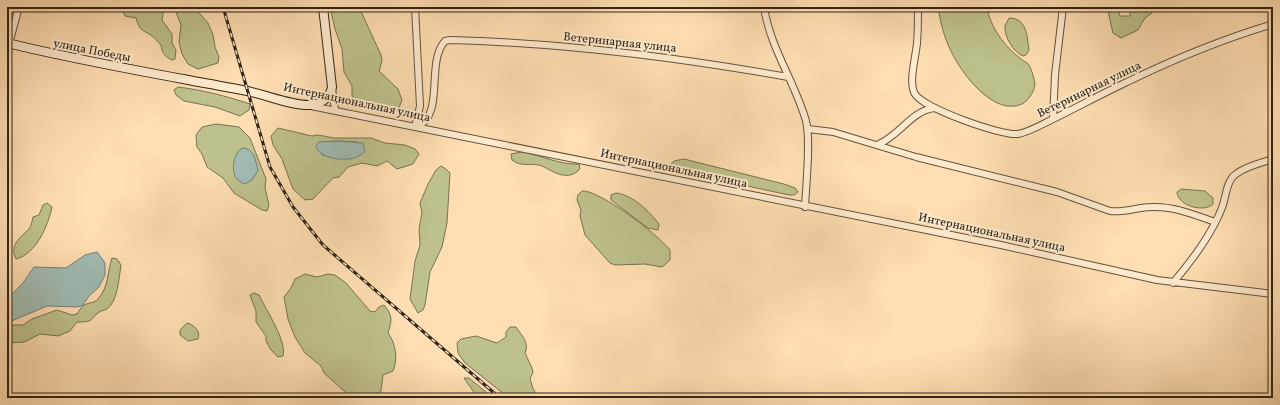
<svg xmlns="http://www.w3.org/2000/svg" width="1280" height="405" viewBox="0 0 1280 405" font-family="Vollkorn,serif">
<style>
.green{fill:#bec18d;stroke:#787251;fill-rule:evenodd}
.water{fill:#a1bbb3;stroke:#747f74}
.lines{fill:none;stroke-linecap:round;stroke-linejoin:round}
.street-casing{stroke:#64523c;stroke-width:8}
.secondary-casing{stroke:#312415;stroke-width:10}
.street{stroke:#feeacd;stroke-width:6}
.secondary{stroke:#feeacd;stroke-width:8}
.rail-casing{stroke:#312415;stroke-width:3}
.rail{stroke:#feeacd;stroke-width:1.5;stroke-dasharray:4.5;stroke-linecap:butt}
.labels{text-anchor:middle;stroke-width:4;stroke-linejoin:round;paint-order:stroke}
.street-label{font-size:12px;fill:#312415;stroke:#feeacd}
</style>
<rect width="100%" height="100%" fill="#fedeb2"/>
<filter id="stains"><feTurbulence type="fractalNoise" baseFrequency=".005" numOctaves="4"/><feColorMatrix values="0 0 0 0 .2 0 0 0 0 .09 0 0 0 0 .02 0 0 0 .5 -.17"/></filter>
<radialGradient id="worn" r=".72"><stop offset=".6" stop-color="#630" stop-opacity="0"/><stop offset="1" stop-color="#630" stop-opacity=".3"/></radialGradient>
<path class="green" d="M121,7H164L162,20L172,34V43L176,50L175,59L172,60C165,57 162,53 161,45C157,42 156,38 152,36C142,29 140,32 136,18L125,16Z
M174,7H194L208,23L213,35L215,47L219,57L218,63L198,69L188,64L182,54L179,42L181,25Z
M330,7H359L381,55L382,60L379,71L398,89L402,100L398,110L392,113L362,104L352,96V86L344,72L342,49L335,29Z
M938,7H987C990,27 1005,47 1021,59C1023,61 1027,62 1029,65C1031,68 1035,80 1035,85C1034,92 1028,101 1022,104C994,117 961,73 951,51C944,37 940,21 938,7Z
M1107,7H1117L1120,16H1130V7H1156L1152,13L1145,18L1138,30L1121,38L1113,33Z
M1009,18C1027,18 1027,36 1029,50L1026,55L1023,56C1013,52 1004,36 1005,26Z
M178,87C203,90 226,96 250,104L249,110L240,116L215,107L184,101L176,95L174,90Z
M216,124L239,127L250,138L266,179L265,188L269,205L267,211L262,210L234,193L223,178L207,167L202,154L197,147L196,135L202,127Z
M278,128L312,136L318,135L334,138H371L385,143L405,145L415,149L419,154L413,164L397,169L387,161L377,166L362,163L348,167L339,177L333,178L313,199L305,200L293,189L282,159L273,145L271,136ZM338,141L357,142L351,159L322,155V142Z
M522,152C541,155 559,165 579,164L580,169C568,182 554,172 542,166C532,162 522,168 512,160L511,154Z
M684,159L784,184L795,188L798,192L794,195H789L738,184L708,175H686L672,169L671,164L674,161Z
M441,166L446,169L450,173L447,223L442,247L430,272L425,305L423,310L418,313L410,299L415,261L420,245L419,229L422,213L420,203L428,184L436,170Z
M1181,189L1205,191L1213,198V204C1204,213 1178,206 1177,192Z
M582,191C598,189 659,235 670,250V260L662,267L645,264L615,265L610,263L585,235L580,216L581,210L577,200L578,195Z
M616,193C633,195 649,211 659,224L658,230L648,228L611,200V195Z
M47,203L52,207C48,226 36,254 16,259C9,245 20,238 29,229C31,227 32,221 33,217L39,215L43,205Z
M112,258L117,259L121,265C119,277 118,301 107,309C105,310 103,310 101,311C88,319 97,322 77,322L70,331L58,336L40,334L24,342L7,343V328L13,325H23L32,319L57,310L72,315L77,314C79,311 81,307 83,306C87,302 94,304 98,299C109,287 107,272 112,258Z
M305,274L317,277L328,274L335,275L346,283L370,311L375,312L379,307L384,305C393,316 392,320 388,333C396,344 398,358 393,371L383,375L381,391L375,398H352L324,373L321,366L305,353L295,337L288,319L284,297L291,288L295,279Z
M254,293L259,295C266,310 287,341 283,356L278,357L271,350L266,341V336L256,322V311L250,295Z
M187,323C194,325 201,331 198,339L188,341L180,335V330Z
M510,327H516C521,335 530,343 525,353L532,368L533,373L530,378L533,389L540,398H509L465,363L458,353L457,343L461,339L476,336L497,343L506,337V332Z
M464,378H469L493,398H478Z"/>
<path class="water" d="M338,141L363,143L365,151C357,164 319,161 316,146L319,142Z
M242,148C254,148 256,161 258,171L252,180L245,184C229,180 231,156 242,148Z
M97,252L105,263V275L99,287L89,296L83,305L78,307L47,306L7,323V299L23,283L34,267L66,268L85,255Z"/>
<g class="lines">
<g class="street-casing">
<path id="street" d="M764,7C770,48 795,82 806,121C811,141 806,185 805,207
M918,7C918,19 918,31 917,43C916,56 908,83 915,94C923,108 1001,136 1018,134C1029,132 1041,125 1051,120C1076,108 1101,94 1127,82C1174,59 1223,39 1273,24
M9,44L19,7
M332,88L335,110
M311,106L1001,245L1157,280L1273,294
M1053,119L1055,75L1063,7
M415,127L420,106L415,7
M416,127C446,116 425,63 445,41L450,40C563,43 676,57 788,77
M808,129L833,132L916,157L1057,192L1110,211C1125,213 1137,207 1152,207C1174,206 1195,215 1215,222
M879,144C900,135 912,110 935,108
M1173,283C1192,260 1213,233 1223,205C1226,195 1227,180 1236,174C1246,166 1261,163 1273,159"/>
</g>
<g class="secondary-casing">
<path id="secondary" d="M7,43C85,62 163,75 242,90C262,93 291,106 310,105C321,104 330,98 332,87L323,7"/>
</g>
<use href="#street" class="street"/>
<use href="#secondary" class="secondary"/>
<g class="rail-casing">
<path id="rail" d="M223,7L270,167L293,207L323,245L500,398"/>
</g>
<use href="#rail" class="rail"/>
</g>
<g class="labels">
<g class="street-label">
<text transform="translate(620 42) rotate(6)" y="4">Ветеринарная улица</text>
<text transform="translate(92 50) rotate(11)" y="4">улица Победы</text>
<text transform="translate(1089 89) rotate(-26)" y="4">Ветеринарная улица</text>
<text transform="translate(357 102) rotate(12)" y="4">Интернациональная улица</text>
<text transform="translate(674 168) rotate(12)" y="4">Интернациональная улица</text>
<text transform="translate(992 232) rotate(12)" y="4">Интернациональная улица</text>
</g>
</g>
<rect width="1280" height="405" fill="none" stroke="#fedeb2" stroke-width="24"/>
<rect x="8" y="8" width="1264" height="389" fill="none" stroke="#312415" stroke-width="2"/>
<rect x="12" y="12" width="1256" height="381" fill="none" stroke="#312415"/>
<rect width="100%" height="100%" filter="url(#stains)"/>
<rect width="100%" height="100%" fill="url(#worn)"/>
</svg>
